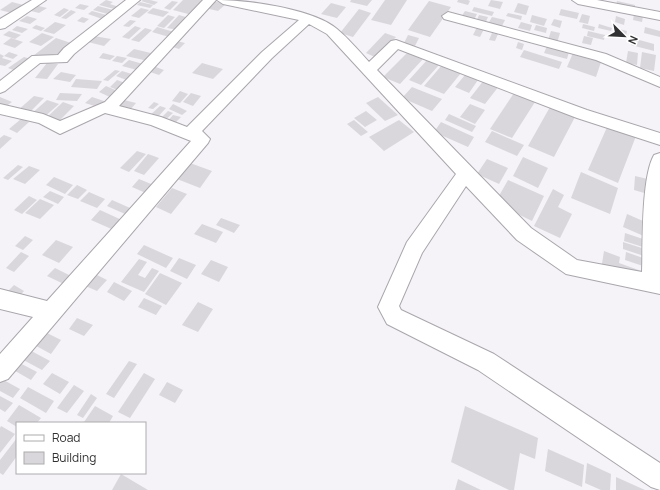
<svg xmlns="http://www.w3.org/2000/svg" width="660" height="490" viewBox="0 0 660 490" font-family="Manrope,sans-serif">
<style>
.building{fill:#dad7dc}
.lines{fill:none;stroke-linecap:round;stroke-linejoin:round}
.minor-casing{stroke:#a9a6ac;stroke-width:2}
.minor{fill:#fff;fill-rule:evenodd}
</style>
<rect width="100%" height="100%" fill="#f5f2f8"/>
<path class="building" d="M106,0L113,2L110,4L122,8L118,10L99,5Z
M143,0H150L158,2L154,5L141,1Z
M183,0H203L192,15L173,10Z
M351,0H372L367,6L350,2Z
M385,0H407L391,25L371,20Z
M458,0H468L470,1L468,5L457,2Z
M491,0L503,2L500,9L488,6Z
M172,1L178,2L170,10L164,8Z
M213,1L226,4L218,11L205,8Z
M429,1L451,7L430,37L408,30Z
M617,1L635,5V9L616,5Z
M12,2L27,6L15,14L0,10Z
M140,2L153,5L150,8L137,5Z
M331,3L346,7L337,18L321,14Z
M518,3L529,6L526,15L514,12Z
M80,4L89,6L84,10L75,8Z
M35,5L47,8L39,13L27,10Z
M98,6L117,11L111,15L93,10Z
M474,7L494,12L492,16L472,11Z
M64,8L69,10L60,17L54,15Z
M141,8L149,10L139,18L131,16Z
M153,8L169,12L163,17L147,13Z
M359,9L371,13L353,37L340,33Z
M561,9L579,13L577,19L559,15Z
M71,10L76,12L66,19L61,18Z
M92,11L110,16L105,20L88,14Z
M465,11L477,14L474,20L461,17Z
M508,13L522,16L521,20L506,16Z
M582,14L590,16L588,24L579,22Z
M634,14L643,16L642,22L633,20Z
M168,15L175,17L164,28L157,26Z
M179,15L189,18L178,30L167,28Z
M479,15L488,17L485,24L476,22Z
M532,15L547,19L544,26L530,22Z
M27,16L37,19L30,24L19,21Z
M616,16L625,19L624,25L615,22Z
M82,17L89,19L84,23L77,21Z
M492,17L505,20L501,28L488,24Z
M554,19L562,21L560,28L551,25Z
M130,20L136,21L129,27L123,26Z
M55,22L66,25L54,34L43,31Z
M521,22L532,25L530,31L518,28Z
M583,24L595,27L594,31L582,28Z
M599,24L612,28L611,31L598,28Z
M36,25L45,28L41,31L32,28Z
M478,25L485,27L480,37L473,35Z
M536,25L547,28L546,33L534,30Z
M17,26L28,29L22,33L12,30Z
M135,26L141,28L129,39L122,37Z
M157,27L174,32L169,37L152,32Z
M645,27L660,31V37L644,33Z
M145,28L152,30L139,42L131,40Z
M615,28L627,31L626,36L614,33Z
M9,31L21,35L15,39L3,35Z
M551,31L560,33L557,43L548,40Z
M588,31L605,35L604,40L587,36Z
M42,33L54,37L41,46L29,42Z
M385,33L396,37L377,58L366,53Z
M492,33L498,34L495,41L489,40Z
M408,35L419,38L415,46L404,43Z
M94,36L111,39L104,46L88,42Z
M584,36L593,38L591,45L582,43Z
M11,38L23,42L15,48L3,44Z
M56,38L74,44L61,54L41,57L33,56Z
M632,38L654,44V51L631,45Z
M173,40L185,43L179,49L167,45Z
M518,42L524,44L522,50L516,48Z
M547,46L569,52L567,59L544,53Z
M134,49L155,54L148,61L126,56Z
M524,50L562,62L559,69L520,57Z
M628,51L638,53L637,65L626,63Z
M9,52L18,55L13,59L4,56Z
M642,52L656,55L654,71L640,68Z
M103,53L115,56L110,60L99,58Z
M407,53L423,59L400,84L383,77Z
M573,53L601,62L596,77L567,67Z
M0,54L4,56L2,58L12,61L5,66L0,65Z
M117,56L127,58L122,63L112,61Z
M24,57L31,59L16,71L8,68Z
M129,60L143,64L137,70L122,66Z
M427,60L439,65L421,85L409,80Z
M47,63L58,64L47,79L35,78Z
M202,63L223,69L213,79L192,73Z
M442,65L461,73L444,94L424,86Z
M153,66L164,70L159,75L147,71Z
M115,70L120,71L108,81L103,80Z
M122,71L135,75L129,81L116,76Z
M61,72L76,75L70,82L53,79Z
M465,75L478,80L469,93L455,87Z
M76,79L102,81L97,89L71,87Z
M117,80L128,84L120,91L110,87Z
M484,80L499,86L485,104L470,98Z
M106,86L120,92L112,98L99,92Z
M412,87L442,99L432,111L402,98Z
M180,91L188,94L180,103L172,101Z
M60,93L82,94L77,101L56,100Z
M191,93L201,96L193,106L183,102Z
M514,93L535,102L512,138L490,129Z
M34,96L44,98L28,114L17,111Z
M0,97L12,102L2,109L0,108Z
M92,97L107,102L101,108L85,103Z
M378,97L398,115L385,121L366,103Z
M120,99L136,103L130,110L113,106Z
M47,100L59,104L42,119L30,115Z
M63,102L74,106L56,124L44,120Z
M154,102L159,104L153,109L148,108Z
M173,104L187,111L182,115L169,109Z
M470,104L485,110L475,124L460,117Z
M160,106L166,108L155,120L148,117Z
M550,107L575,117L554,157L528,146Z
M168,111L173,113L162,123L157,122Z
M366,111L377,120L365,127L354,118Z
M449,114L476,126L472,132L445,120Z
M173,115L181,117L172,126L165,124Z
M21,119L29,122L17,133L9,129Z
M354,120L368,132L361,136L347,124Z
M399,120L414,132L384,151L369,137Z
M441,122L474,137L468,147L434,132Z
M608,125L636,136L618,183L588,170Z
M492,131L524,145L517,156L485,142Z
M4,135L12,138L0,149V138Z
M137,151L146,154L129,172L120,168Z
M148,154L159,158L144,175L134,171Z
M523,157L548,168L538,188L513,176Z
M487,159L508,168L499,184L477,174Z
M190,163L212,171L200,188L177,179Z
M18,165L23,167L8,180L3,178Z
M29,166L40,170L25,184L13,179Z
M581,172L618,188L610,214L571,198Z
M635,176L652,180L651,195L634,190Z
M54,177L73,185L65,194L46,185Z
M139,179L156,186L148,194L132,187Z
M508,180L544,196L532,221L495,203Z
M77,185L87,190L78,199L67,195Z
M172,188L187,194L171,214L156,207Z
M553,189L564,195L558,207L572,214L560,238L534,226Z
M50,191L64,197L58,204L43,197Z
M89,192L105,199L97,208L80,201Z
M29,196L37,200L22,214L14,210Z
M40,199L54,205L40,219L25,213Z
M112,200L130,208L125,214L107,206Z
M100,210L124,221L116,231L91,220Z
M627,214L650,224L646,237L623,227Z
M221,218L240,225L234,233L216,225Z
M202,224L223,232L216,243L194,234Z
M625,233L646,240V248L624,241Z
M25,236L33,240L23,250L15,246Z
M56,240L73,247L59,263L42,255Z
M623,242L645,249L644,256L623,249Z
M144,245L173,258L166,268L137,254Z
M604,251L620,257L619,263L647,273L601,270Z
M21,252L29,256L14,272L6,268Z
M626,252L643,258V266L625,260Z
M179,258L196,265L187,279L170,271Z
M139,259L147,262L138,275L145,278L152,268L159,271L144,292L121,282Z
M211,260L228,267L219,282L201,274Z
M55,268L75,278L68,286L47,276Z
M91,272L107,280L97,291L81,284Z
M160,273L182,283L166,305L145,294Z
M114,282L132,291L124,301L107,292Z
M14,285L24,291L16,300L5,294Z
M144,298L162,306L156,315L138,307Z
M198,302L213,309L198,332L182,325Z
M77,318L93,325L84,336L69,329Z
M39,329L61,340L51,354L29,342Z
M24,347L50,361L42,370L16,356Z
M16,361L37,372L31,380L10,368Z
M129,361L137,364L114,398L106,394Z
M52,373L69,382L60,394L43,384Z
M144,373L155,379L130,418L118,412Z
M0,378L20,389L13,398L0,391Z
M167,382L183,390L175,403L159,395Z
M74,385L84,391L67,413L57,408Z
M28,387L54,401L46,413L20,398Z
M91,394L97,398L83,418L77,415Z
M0,396L13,403L5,412L0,409Z
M19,405L41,418L37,423H17V427L7,421Z
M95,406L113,416L109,423L84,422Z
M465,406L538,438L535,459L520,453L514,490H509L451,462Z
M1,426L15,434L0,453V428Z
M17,438V456L3,475L0,473V460Z
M548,449L584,465L582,487L545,471Z
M587,463L611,474L610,490H601L585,483Z
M121,474L148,490H112Z
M616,477L645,490H616Z
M458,479L481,490H455Z"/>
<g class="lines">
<g class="minor-casing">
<path id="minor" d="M32,0H46L5,28L0,29V19Z
M126,0H140L74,54L67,62L40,63L5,91L0,93V81L32,56L58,55L64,48Z
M203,0H216L119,106L161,117L187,127L262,52L299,20L223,4L217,0C248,0 314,9 337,29C349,39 359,51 369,62L391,41L396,40L587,110L660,133V145L577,118L398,49L377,70L531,228L577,260L642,272C643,244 641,178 654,155L660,153V294L566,274L517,240L466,186L422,253L399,306L401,310L494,354L660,463V490L651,487L478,370L387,324L378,307L407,242L456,174L327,34L309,24L272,58L202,131L210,139L208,143L8,379L0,382V354L33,317L0,309V289L47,301L191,141L151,125L105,113L60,134L39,123L0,114V104L43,114L60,121L105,102Z
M572,0H597L660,12V20L578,4Z
M448,12L606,54L660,77V87L596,60L444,19L442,16Z"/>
</g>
<use href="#minor" class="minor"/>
</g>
<rect x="16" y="422" width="130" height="52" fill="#ffffff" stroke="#adacad"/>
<rect x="24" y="435" width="20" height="6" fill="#ffffff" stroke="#adacad"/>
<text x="52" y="442" font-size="12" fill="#313032">Road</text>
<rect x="24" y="452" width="20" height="12" fill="#dad7dc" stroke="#adacad"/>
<text x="52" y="462" font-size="12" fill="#313032">Building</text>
<g transform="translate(624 36) rotate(114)" stroke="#ffffff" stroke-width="3" paint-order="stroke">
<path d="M0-3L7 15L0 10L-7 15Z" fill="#313032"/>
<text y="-6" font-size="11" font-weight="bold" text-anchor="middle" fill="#313032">N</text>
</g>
</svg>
